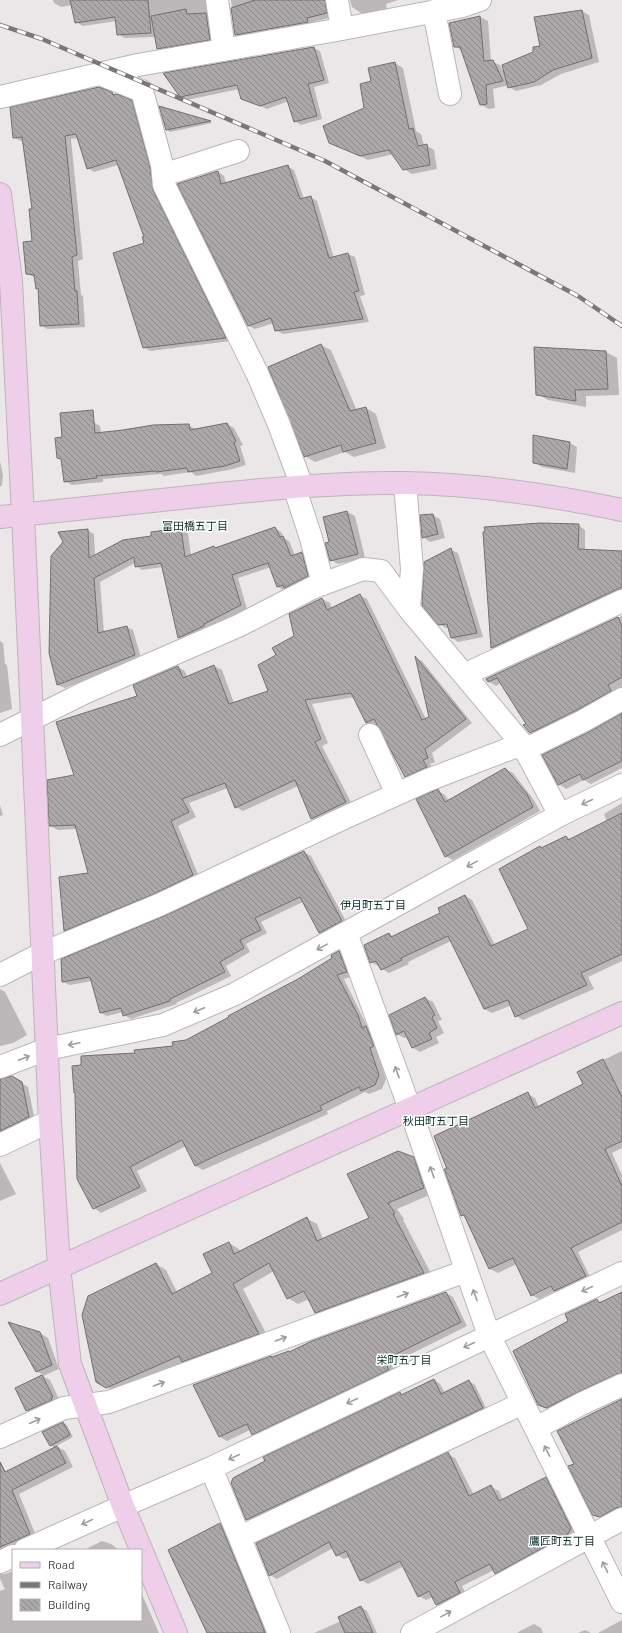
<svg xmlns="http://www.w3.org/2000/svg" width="622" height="1633" viewBox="0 0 622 1633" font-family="Barlow,'Noto Sans JP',sans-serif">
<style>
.shadow{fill:#0003;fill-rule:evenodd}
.building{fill:url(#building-back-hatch);stroke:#726e71}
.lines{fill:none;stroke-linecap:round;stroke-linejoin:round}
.street-casing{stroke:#bab6b8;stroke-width:24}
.secondary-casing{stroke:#bab6b8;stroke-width:24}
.street{stroke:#fff;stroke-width:22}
.secondary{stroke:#efcee9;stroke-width:22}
.rail-casing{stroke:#7a7779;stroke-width:4.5}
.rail{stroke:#fff;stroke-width:3;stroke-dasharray:9;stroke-linecap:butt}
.oneway{stroke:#9e9d9e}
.labels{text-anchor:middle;stroke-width:3;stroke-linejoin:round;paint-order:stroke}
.neighbourhood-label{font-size:11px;fill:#0d302c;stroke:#fff}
</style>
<defs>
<pattern id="building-back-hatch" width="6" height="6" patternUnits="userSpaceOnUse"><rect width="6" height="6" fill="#aca8aa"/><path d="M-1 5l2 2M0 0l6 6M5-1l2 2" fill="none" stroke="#8d8a8c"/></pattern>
</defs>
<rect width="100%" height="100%" fill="#ebe7e9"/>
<path class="shadow" d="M53,0H212L217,43L165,52L158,48L155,37L125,38L118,34L117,21L83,26L76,22L72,5L61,7L54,3Z
M231,0H332L333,17L313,22L314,26L243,39L235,35Z
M350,0H398L386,4L387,10L364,15L352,7Z
M582,11L589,15L599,62L561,74L541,85L516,91L509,87V85L493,89L495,108L489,109L481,105L462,51L455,46L450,24L480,17L488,21L491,61L500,65L505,75L541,47Z
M314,48L320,51L329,83L314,87L322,119L301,125L295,121L289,101L267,109L242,98L239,89L187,100L181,96L165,74Z
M395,63L403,68L416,131L421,134L424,146L426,145L434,150L437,169L412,174L404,169L394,154L368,160L330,142L366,109L372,82Z
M112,93L138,105L231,341L150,351L144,347L145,237L118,165L94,172L88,168L78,138L71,139L83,259L78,261L81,295L83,296L85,327L47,329L41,325L40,290L36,288L35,277L27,274L33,242V210L23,141H21L14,138Z
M160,107L211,122L212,123L170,132L166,129Z
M287,166L294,170L304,199L310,197L317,201L334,258L348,254L355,257L365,295L360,296L369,322L283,334L276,330L274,323L255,329L249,326L218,172L224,176L226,183Z
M321,345L331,350L357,411L366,408L376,414L386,448L354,457L345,452L315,462L305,456Z
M606,352L617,358L619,395L586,396V407L548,400L537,394Z
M93,422L100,426L101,433L188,425L196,429L227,424L234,428L243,445L240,446L246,465L233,469L196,476L191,472L164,476L161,474L103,479V482L72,485L65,481L62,460L58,458L63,438Z
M570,443L577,447L575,473L542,467L534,462Z
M0,461L3,475L2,485L0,487Z
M347,512L355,516L365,558L338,564L331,560L330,543L324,517Z
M432,515L440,519L445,538L430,542L423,537Z
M578,525L585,530V550L622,552V594L499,652L492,648L484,533Z
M275,528L281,532L284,538L289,541L295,555L302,553L308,557L314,580L285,591L278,587L271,567L238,578L247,609L185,641L179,638L163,567L142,570L136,566L135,563L100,582L104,633L127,627L133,630L141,658L65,688L58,685L50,653L87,530L94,534L95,556L181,529L188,533L191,556L214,547L217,548Z
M451,550L458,553L483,637L458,642L452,638L449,628H446L439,624Z
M359,595L367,599L426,719L430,718L416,658L422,661L472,723L432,753L435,762L430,764L434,771L413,780L406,776L379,724L375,726L367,722L355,697L312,704L328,743L322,746L353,806L319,822L312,818L298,786L243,811L236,807L228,788L189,803L196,817L178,826L200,879L72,934L65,930L89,874L77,829L58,830L50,826L75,776L139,696L178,667L185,671L187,677L214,666L222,670L234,703L269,691L277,656L296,637L322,599L330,603L332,609Z
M622,616V692L538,737L531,732L528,724L501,683L496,686L488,681L487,679Z
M0,641L3,643L5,664L7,665L12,709L0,713Z
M622,714V768L591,784L584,780L566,789L559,784L589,733Z
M505,769L513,773L534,800L540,811L453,860L445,856L438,791L445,795L449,801Z
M622,803V961L588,977L594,989L523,1020L516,1016L512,1005L492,1013L484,1009L451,941L408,962L409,964L389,973L382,969L380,966H378L371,962L389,934L394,937L442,914L465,896L472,900L495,945L529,929L540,848L542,849L566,837L571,839L607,822L604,814Z
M0,805L3,815L0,816Z
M304,852L311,856L348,925L327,936L320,933L303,902L261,922L267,933L246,944L250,952L226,966L231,976L176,1003L177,1004L131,1019L124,1015L123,1012L107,1016L101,1013L92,981L70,985L63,982L165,917Z
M339,952L347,956L354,976L344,979L368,1028L374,1031L381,1050L377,1052L386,1079L382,1089L369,1094L365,1092L327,1111L328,1114L203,1170L196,1166L186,1146L137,1171L147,1191L101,1213L94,1208L136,1053L175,1047L298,980L334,958Z
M0,989L5,992L27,1035L13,1043L0,1046Z
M425,998L433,1002L442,1020L438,1021L444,1033L436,1037L439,1043L420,1052L412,1047L408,1037L404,1038L397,1034Z
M622,1051V1148L612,1153L622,1175V1230L578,1252L592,1281L562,1295L555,1291L539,1299L532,1295L517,1264L498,1273L490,1269L466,1217L462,1215L528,1094L535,1098L539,1107L584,1084L578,1072ZM555,1282L556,1284L535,1295V1293Z
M12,1077L28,1087L35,1121L0,1138V1080Z
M413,1158L424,1164L434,1193L397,1209L404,1219L403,1220L434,1279L326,1318L316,1312L309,1299L298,1304L288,1298L274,1271L243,1289L269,1339L117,1393L107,1387L156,1264L166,1270L177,1292L214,1274L229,1243L239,1249L241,1252L306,1218L317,1224L323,1239L371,1219Z
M0,1163L16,1194L0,1201Z
M446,1293L453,1297L467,1326L391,1364L396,1374L260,1438L253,1434L250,1430L227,1441L220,1437L273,1358Z
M622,1293V1379L554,1412L539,1405L570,1321L597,1300L602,1303Z
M40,1333L48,1338L59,1369L43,1376L50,1380L60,1401L35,1414L27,1410L16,1389L43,1375L36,1371Z
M434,1380L440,1384L445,1393L469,1381L475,1385L488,1412L253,1523L247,1520L400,1393L403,1395Z
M622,1400V1513L601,1518L593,1514L575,1465Z
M63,1423L67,1425L73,1437L56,1446L65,1451L73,1467L19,1494L37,1538L0,1557V1461L6,1472L55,1448L50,1445Z
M448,1454L455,1458L474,1495L491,1487L499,1491L503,1500L546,1478L553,1482L578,1532L503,1577L496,1573L494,1570L462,1586L467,1597L444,1608L437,1604L433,1597L426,1600L419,1596L404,1566L368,1584L361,1580L350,1557L344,1559L337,1555L333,1548L277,1579L270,1575Z
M220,1524L228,1529L270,1633H208Z
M102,1541L111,1544L119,1550H84Z
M13,1571V1620H141V1592L159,1633H0V1591L5,1589L0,1579V1574H5Z
M361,1607L367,1611L377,1633H314L341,1621Z
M622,1620V1633H598Z
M534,1624L541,1628L543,1633H518V1632Z
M585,1630L591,1633H578Z"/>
<path class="building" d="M70,0H148L151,33L117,35L115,17L75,23Z
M255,0H325L327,13L307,18L308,22L235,35L231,8Z
M186,9L187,14L206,13L210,40L157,49L151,16Z
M582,10L592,58L553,70L534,82L508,88L502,65L533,52V47L540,46L534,17Z
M480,16L484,61L493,60L503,81L486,85L487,104L480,105L460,47H454L449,23Z
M314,47L324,80L308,84L317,116L294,122L286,97L260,106L241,99L237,85L180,97L163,73Z
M395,62L409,129L413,128L418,146L427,144L430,165L403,170L389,150L360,156L329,143L323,126L364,108L360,84L371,81L368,68Z
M99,87L112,92L113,95L117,94L132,100L150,167L153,190L226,338L143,348L113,253L144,243L142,237H144L116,160L87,169L76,134L65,136L77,255L72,257L75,291H77L79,324L40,326L38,288L36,289L34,275L26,274L23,242L32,241L29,209H32L22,137L13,138L10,107Z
M159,106L211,121L166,130Z
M288,165L300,199L311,196L329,258L348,253L359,291L354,292L363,319L275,331L271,318L248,326L177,184L218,171L221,184Z
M321,344L350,411L366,407L376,443L343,452L341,445L304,457L268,367Z
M534,347L606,351L608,389L575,390L576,401L536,395Z
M93,410L95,433L123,430L153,425L189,424L190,430L227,423L236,441L234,442L240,461L225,466L188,472L187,468L156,472V471L96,476L97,478L64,482L61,459L57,458L55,438L62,437L60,413Z
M533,435L570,442L567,469L533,463Z
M347,511L358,554L330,561L325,543L329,542L323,517Z
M433,514L438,534L422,538L420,515Z
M540,523L579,524L578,549L622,551V587L491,648L483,532L485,531L484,527Z
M275,527L280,537L283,536L291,556L302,552L308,576L284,588L283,585L277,587L268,563L232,575L241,605L204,624V626L178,638L161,563L135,567L134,557L94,578L98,633L127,626L135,655L57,685L49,653L51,556L63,542L58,532L88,529L89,558L123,540L151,536V532L181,528L185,557L214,546L215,548Z
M451,548L477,633L451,638L447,624L438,625L422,605L424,562Z
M360,594L422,720L429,717L415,656L466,719L425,749L428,758L423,760L427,767L405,777L374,719L366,723L351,693L305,700L321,739L315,742L346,802L311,819L295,780L235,808L225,783L182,799L189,812L171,821L193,875L154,894L64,931L59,877L88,873L75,825L49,826L47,780L74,775L56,722L137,696L133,685L178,666L183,678L214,665L229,704L268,691L258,665L276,655L272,648L294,636L289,614L322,598L327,610Z
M618,617L622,626V677L608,685L611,691L577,710L530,733L523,725L526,724L497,678L488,682L486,679Z
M622,713V761L583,780L580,774L558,785L542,755L589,732Z
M505,768L527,794L533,807L445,857L416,799L438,789L445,802Z
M622,813V954L581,973L587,985L515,1017L508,1000L484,1009L448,936L401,958L402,960L381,970L376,961L370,963L364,945L389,933L391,937L440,913L438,908L465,895L491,946L528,929L499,869L540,846L541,848L566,836L568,840Z
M304,851L342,921L319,933L300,897L255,918L261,930L240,940L244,948L220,962L225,972L170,999V1001L123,1016L121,1008L100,1013L90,977L62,982L61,959L164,916Z
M339,951L347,972L337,975L358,1015L362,1028L366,1026L374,1046L370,1048L379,1075L375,1085L361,1091L359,1087L320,1106L322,1110L215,1156L195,1166L182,1140L130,1167L140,1187L93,1209L77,1179L75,1093H74L72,1066L81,1065V1056L135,1053L134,1050L173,1046L172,1042L186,1040L229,1017L228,1016L298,979L332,958L331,955Z
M425,997L435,1015L432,1017L437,1028L429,1033L432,1039L412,1048L404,1031L396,1035L389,1015Z
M603,1059L622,1097V1141L605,1149L622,1186V1222L571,1248L586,1276L554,1291L551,1286L531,1296L513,1258L489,1269L464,1215L461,1216L444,1169H447L434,1136L528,1092L535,1108L583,1084L577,1072Z
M12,1076L22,1082L29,1117L0,1131V1079Z
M398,1151L414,1157L424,1188L388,1203L395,1213L393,1214L424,1273L315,1313L304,1291L287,1299L269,1263L233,1284L259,1334L182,1362L179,1356L106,1388L96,1382L82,1315L88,1296L156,1263L172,1294L212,1273L203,1254L229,1242L234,1254L307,1217L317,1241L369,1218L347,1174Z
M446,1292L461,1322L384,1360L389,1370L252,1435L247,1424L219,1437L193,1385L271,1356L272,1357L289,1351V1352L312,1341Z
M622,1292V1373L617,1374L576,1393L546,1408L538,1405L513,1351L568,1321L565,1314L597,1299L599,1303Z
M8,1322L40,1332L52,1365L36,1372Z
M42,1375L53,1397L51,1398L52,1400L26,1411L15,1388Z
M434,1379L441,1394L469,1380L483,1408L246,1520L231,1483L233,1478L265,1461L263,1457L400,1392L401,1395Z
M622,1399V1507L616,1508L600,1517L592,1515L568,1466L574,1464L557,1431Z
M63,1422L70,1435L50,1446L42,1432Z
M57,1446L66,1463L12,1490L30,1534L0,1547V1462L5,1472Z
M448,1452L469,1496L491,1485L499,1501L546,1477L571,1528L568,1534L495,1574L490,1564L455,1582L460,1593L436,1605L429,1591L418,1597L400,1561L360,1581L346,1551L336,1556L329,1542L269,1576L256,1543Z
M220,1523L261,1622L265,1633H207L168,1550Z
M361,1606L373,1633H345L338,1617Z"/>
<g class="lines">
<g class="street-casing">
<path id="street" d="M217,0L224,50
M337,0L342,29
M434,11L450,94
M100,74L142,91L162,165L164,185L257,373L278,422L302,486
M0,97L138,65L342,29L463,6L480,0
M163,175L238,151
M405,483L412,569L409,609
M294,486L311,538L323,584
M464,675L622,601
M0,735L84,693L238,626L312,588L363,569L381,571L409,609L522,744L428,780L344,818L159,905L41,954L0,975
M370,735L397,794
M522,744L560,815
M524,750L583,721L622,699
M346,933L410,1109L489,1335L622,1602
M0,1067L47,1049L163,1025L235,994L560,815L622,785
M0,1145L50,1121
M536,1428L581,1404L622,1385
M0,1437L64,1408L109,1402L466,1271
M211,1468L279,1633
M240,1537L523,1403
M25,1550L123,1506L211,1468L622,1273
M0,1562L13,1556
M412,1633L622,1519"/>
</g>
<g class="secondary-casing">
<path id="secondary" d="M0,194L11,281L23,515L50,1121L59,1267L70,1364L123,1506L176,1633
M0,517C73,510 146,501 219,494C280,488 342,482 404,483C476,484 551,495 622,510
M0,1294L622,1013"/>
</g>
<use href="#street" class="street"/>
<use href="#secondary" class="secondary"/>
<g class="rail-casing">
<path id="rail" d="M0,25L42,39L325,161L578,296L622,326"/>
</g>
<use href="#rail" class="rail"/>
</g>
<defs><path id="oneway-shaft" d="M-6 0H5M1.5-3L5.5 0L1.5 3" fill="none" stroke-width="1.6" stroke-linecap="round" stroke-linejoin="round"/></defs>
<g class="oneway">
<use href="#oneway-shaft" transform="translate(587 802) rotate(155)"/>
<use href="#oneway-shaft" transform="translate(472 864) rotate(151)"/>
<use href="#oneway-shaft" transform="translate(322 947) rotate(151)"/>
<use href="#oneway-shaft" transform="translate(199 1010) rotate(157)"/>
<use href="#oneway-shaft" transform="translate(74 1044) rotate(168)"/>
<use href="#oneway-shaft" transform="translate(24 1058) rotate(-21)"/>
<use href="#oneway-shaft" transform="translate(397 1072) rotate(-110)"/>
<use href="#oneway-shaft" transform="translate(432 1172) rotate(-109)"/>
<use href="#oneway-shaft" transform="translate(587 1289) rotate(155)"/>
<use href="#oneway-shaft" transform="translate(403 1295) rotate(-20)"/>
<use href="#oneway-shaft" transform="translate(475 1295) rotate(-110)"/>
<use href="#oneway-shaft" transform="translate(281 1339) rotate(-20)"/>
<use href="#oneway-shaft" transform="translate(469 1345) rotate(155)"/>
<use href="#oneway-shaft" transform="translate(159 1384) rotate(-20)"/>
<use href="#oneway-shaft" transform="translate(352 1401) rotate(155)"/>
<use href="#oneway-shaft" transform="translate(35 1421) rotate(-25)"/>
<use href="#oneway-shaft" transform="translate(547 1451) rotate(-117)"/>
<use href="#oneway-shaft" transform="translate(234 1457) rotate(155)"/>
<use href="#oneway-shaft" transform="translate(87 1522) rotate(155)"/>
<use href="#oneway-shaft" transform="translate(605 1567) rotate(-116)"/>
<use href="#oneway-shaft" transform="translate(446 1614) rotate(-29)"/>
</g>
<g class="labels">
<g class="neighbourhood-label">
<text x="195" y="530">富田橋五丁目</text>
<text x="373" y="909">伊月町五丁目</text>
<text x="436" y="1125">秋田町五丁目</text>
<text x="404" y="1364">栄町五丁目</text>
<text x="562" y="1545">鷹匠町五丁目</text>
</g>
</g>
<rect x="12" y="1549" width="130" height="72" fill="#ffffff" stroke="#b1b1b1"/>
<rect x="20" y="1562" width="20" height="6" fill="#efcee9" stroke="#b1b1b1"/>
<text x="48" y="1569" font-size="12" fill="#3d3b3c">Road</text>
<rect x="20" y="1582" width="20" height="6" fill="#7a7779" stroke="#b1b1b1"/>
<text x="48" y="1589" font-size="12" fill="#3d3b3c">Railway</text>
<rect x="20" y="1599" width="20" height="12" fill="url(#building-back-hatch)" stroke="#b1b1b1"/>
<text x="48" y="1609" font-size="12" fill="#3d3b3c">Building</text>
</svg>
